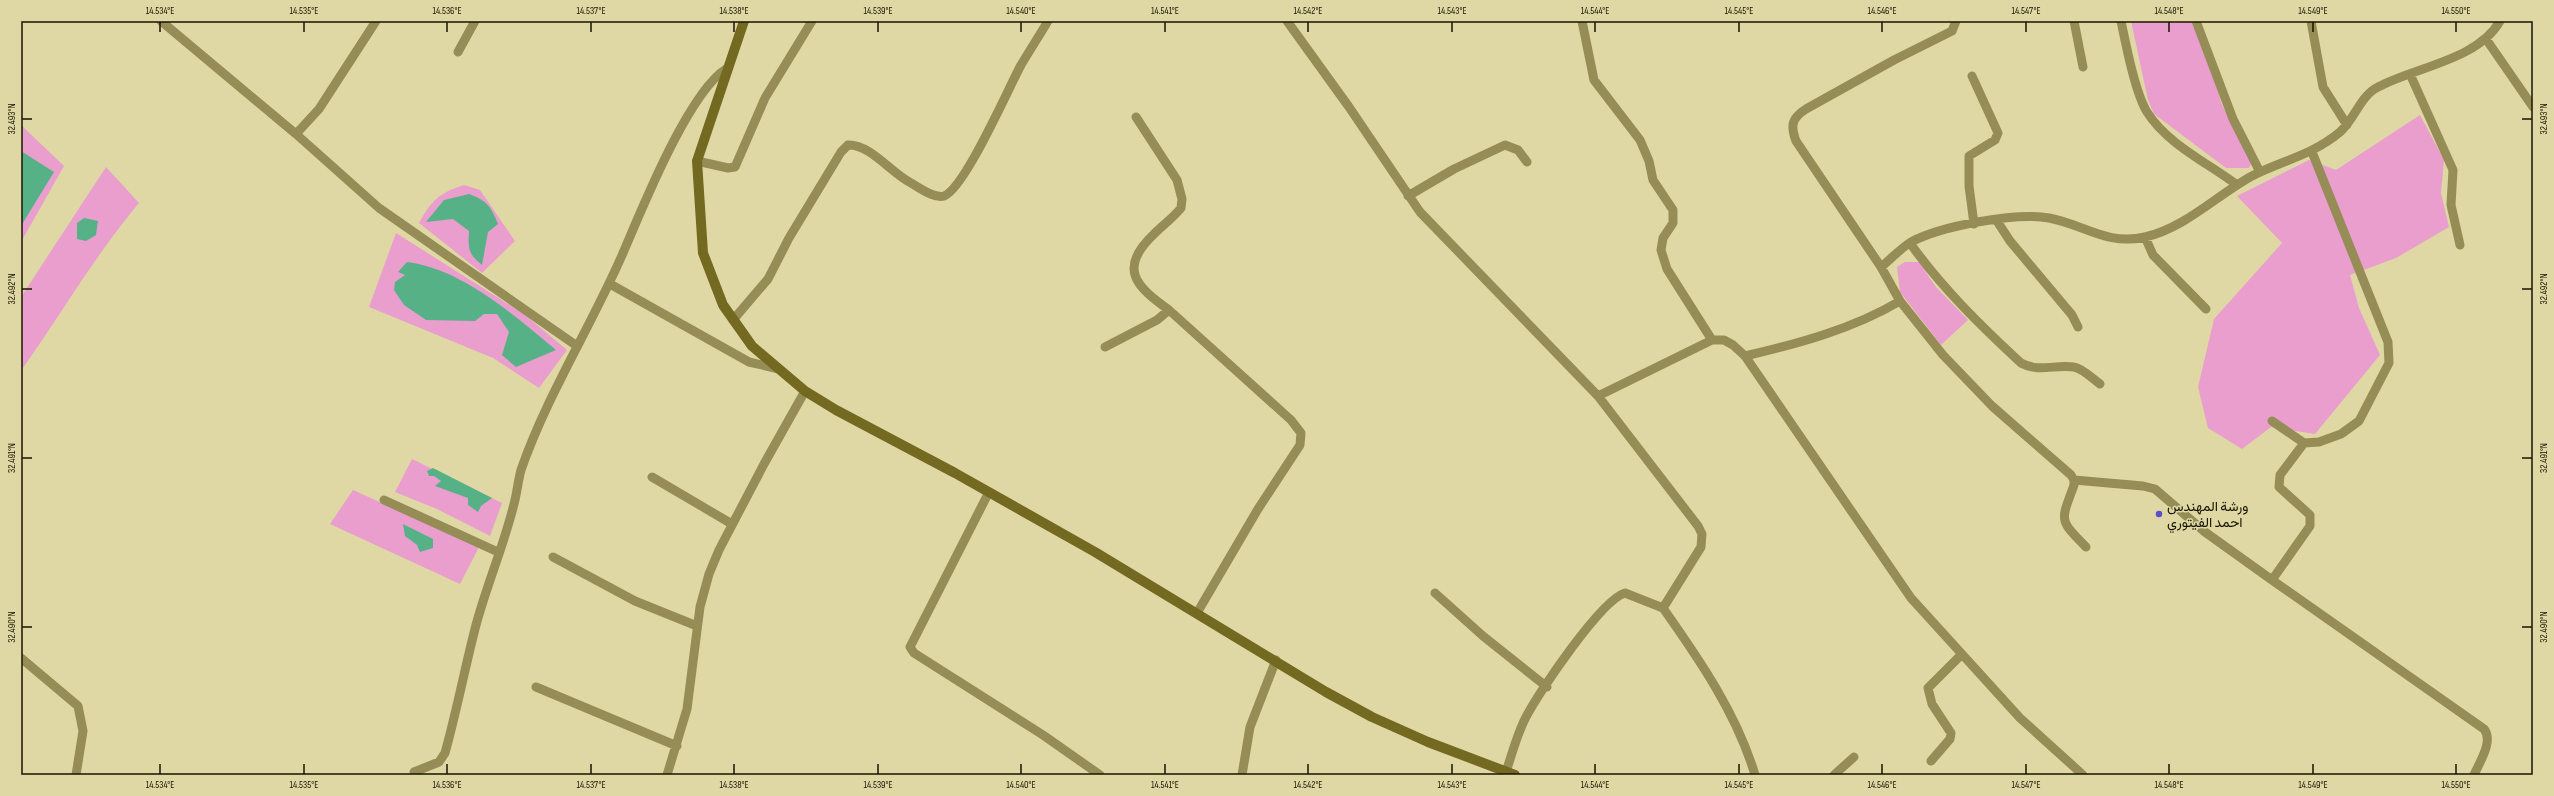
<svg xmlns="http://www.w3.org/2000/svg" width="2554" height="796" viewBox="0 0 2554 796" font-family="'Sofia Sans Condensed',Vazirmatn,sans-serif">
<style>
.green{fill:#e99ece}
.water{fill:#56b286}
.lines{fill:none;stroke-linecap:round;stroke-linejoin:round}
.minor{stroke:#958d55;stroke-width:9}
.secondary{stroke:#746920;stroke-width:10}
.ticks{fill:none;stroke:#171402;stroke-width:1.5}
.poi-dot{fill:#5850c8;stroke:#dfd8a4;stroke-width:1.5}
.labels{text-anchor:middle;stroke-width:3;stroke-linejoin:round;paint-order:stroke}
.poi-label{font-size:14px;fill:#171402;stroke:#dfd8a4;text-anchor:start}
.neatline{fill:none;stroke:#171402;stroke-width:1.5}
.ticks-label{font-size:10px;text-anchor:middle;fill:#171402}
</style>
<rect width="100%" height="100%" fill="#dfd8a4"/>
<path class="green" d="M2131,21H2191L2210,65L2222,105L2249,155L2251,164L2249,168H2226L2154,114L2148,100Z
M2420,115L2444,160L2441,193L2449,227L2396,258L2350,275L2359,308L2380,355L2315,434L2271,427L2242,449L2208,428L2198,387L2214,319L2282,243L2237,196L2309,160L2336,170Z
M21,125L64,166L21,242Z
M106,167L139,203C95,255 62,313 23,368H21V297Z
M464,185L480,190L515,241L482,273L419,223C432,200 439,193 464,185Z
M396,233L524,314L567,350L539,388L493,358L369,307Z
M1905,262H1919L1936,287L1968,320L1941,345L1900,292L1897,267Z
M412,459L502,503L490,536L437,509L395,492Z
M353,490L479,547L460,584L330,524Z"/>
<path class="water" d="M21,151L54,172L21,226Z
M469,194C487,201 491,206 498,224L488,232L482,265C468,254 468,248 469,231L453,219L426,222L444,200Z
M84,218L98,221L96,235L86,241L77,239V223Z
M407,262C462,269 514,315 556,350L516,367L502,355L509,332L497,314H484L475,321L426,320L404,305L394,290L395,282L405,275L398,272Z
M433,468L492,498L481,506L478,512L468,505V498L435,486L441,481L434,476H429L427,471Z
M403,524L433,539V548L420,552L417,545L405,536Z"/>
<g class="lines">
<path class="minor" d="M161,21L296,134L379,208L577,346
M1287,21L1349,107L1420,212L1598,396L1698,526L1702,534L1701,547L1663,608L1625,593C1601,600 1539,692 1526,717C1517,734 1512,754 1506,772
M1582,21L1594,80L1640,140L1649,161L1653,180L1673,210V223L1663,238L1661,250L1667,269L1712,340
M2074,21L2083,67
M2121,21C2126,45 2135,92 2147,112C2167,144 2208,163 2237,185
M2196,21L2233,119L2260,172
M2311,21L2323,87L2347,125
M2486,39L2533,107
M458,52L475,21
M2410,74L2453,170L2451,205L2460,245
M1972,76L1998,133L1995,140L1969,156V186L1974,224
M1136,117L1177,180L1182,199L1181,208C1173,218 1163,225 1154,234C1118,268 1135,286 1169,310
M296,134L319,109L376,21
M697,161L728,168L735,167L765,98L812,21
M1408,196L1454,169L1505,145L1518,150L1527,162
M1997,221L2010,241L2072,315L2078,327
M2145,237L2153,255L2206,309
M1910,243C1942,288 1981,326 2021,363C2039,373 2055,364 2074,367C2082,368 2093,379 2100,384
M1881,267L1796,141C1790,125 1792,118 1806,109L1894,60L1952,31L1956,21
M610,284L749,362L779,369
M1900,301L1943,355L1992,406L2071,475L2074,480V485C2061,521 2058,519 2086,547
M733,320L768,279L789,238L841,152L848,145C870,144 891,173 911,183C920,188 934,199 944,196C965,188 1008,89 1021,65C1030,50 1039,36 1048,21
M1105,347L1157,320L1169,310L1291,420L1301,433L1300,445L1258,509L1197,613
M1745,356C1797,344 1853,329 1900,301L1881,267C1891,259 1901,248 1911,242C1941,226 2016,212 2049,218C2083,224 2107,246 2145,237C2185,228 2217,195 2252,176C2283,160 2311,156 2340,132C2355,119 2360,96 2378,87C2415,67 2478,60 2500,21
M1598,396L1712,340H1724L1733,345L1745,356L1911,598L2020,718L2083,775
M2272,421L2304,443L2319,442L2341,434L2359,421L2389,363L2388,342L2312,152
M2304,443L2280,475L2279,487L2310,515V526L2272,580L2484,729C2494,741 2479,763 2474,775
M652,477L732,524
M2074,480L2143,486L2155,489L2205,532L2272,580
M989,492L910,647L914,653L1043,735L1100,775
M384,500L498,552
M553,557L635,601L697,626
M1435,593L1483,636L1547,687
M1663,608C1699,659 1737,714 1755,775
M21,658L78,706L83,731L76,775
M536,687L677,746
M1931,761L1950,739L1951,733L1932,704L1928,688L1962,654
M414,772L439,762L445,753C457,710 465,667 476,625C487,584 504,545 514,504C517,493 518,481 521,470C547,395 591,327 623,253C642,209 688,93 726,69
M667,775L687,709L700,607L709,574L719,550L764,464L805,391
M1242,775L1250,727L1276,660
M1834,775L1854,757"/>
<path class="secondary" d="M744,21L697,161L703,253L723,305L752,346L805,391L836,410L955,473L1095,552L1326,692L1372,717L1428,742L1515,775"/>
</g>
<path class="ticks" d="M160,22V32M304,22V32M447,22V32M591,22V32M734,22V32M878,22V32M1021,22V32M1165,22V32M1308,22V32M1452,22V32M1595,22V32M1739,22V32M1882,22V32M2026,22V32M2169,22V32M2313,22V32M2456,22V32M22,119H32M2522,119H2532M22,289H32M2522,289H2532M22,458H32M2522,458H2532M22,627H32M2522,627H2532M160,764V774M304,764V774M447,764V774M591,764V774M734,764V774M878,764V774M1021,764V774M1165,764V774M1308,764V774M1452,764V774M1595,764V774M1739,764V774M1882,764V774M2026,764V774M2169,764V774M2313,764V774M2456,764V774"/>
<circle class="poi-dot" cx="2159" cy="514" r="4"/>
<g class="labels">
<g class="poi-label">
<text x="2167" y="511">ورشة المهندس<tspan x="2167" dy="16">احمد الفيتوري</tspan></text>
</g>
</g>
<rect width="2554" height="796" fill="none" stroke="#dfd8a4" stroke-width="44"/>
<rect x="22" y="22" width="2510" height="752" class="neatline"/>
<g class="ticks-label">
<text x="160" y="14">14.534°E</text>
<text x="304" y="14">14.535°E</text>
<text x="447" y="14">14.536°E</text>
<text x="591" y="14">14.537°E</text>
<text x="734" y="14">14.538°E</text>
<text x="878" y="14">14.539°E</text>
<text x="1021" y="14">14.540°E</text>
<text x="1165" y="14">14.541°E</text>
<text x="1308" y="14">14.542°E</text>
<text x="1452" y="14">14.543°E</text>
<text x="1595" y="14">14.544°E</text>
<text x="1739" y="14">14.545°E</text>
<text x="1882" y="14">14.546°E</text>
<text x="2026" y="14">14.547°E</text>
<text x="2169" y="14">14.548°E</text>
<text x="2313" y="14">14.549°E</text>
<text x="2456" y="14">14.550°E</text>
<text transform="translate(11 119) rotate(-90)" y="4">32.493°N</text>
<text transform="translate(2543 119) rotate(-90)" y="4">32.493°N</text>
<text transform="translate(11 289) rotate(-90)" y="4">32.492°N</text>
<text transform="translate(2543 289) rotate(-90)" y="4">32.492°N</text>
<text transform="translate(11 458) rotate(-90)" y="4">32.491°N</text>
<text transform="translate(2543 458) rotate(-90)" y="4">32.491°N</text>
<text transform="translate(11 627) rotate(-90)" y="4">32.490°N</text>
<text transform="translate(2543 627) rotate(-90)" y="4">32.490°N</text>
<text x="160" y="788">14.534°E</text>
<text x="304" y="788">14.535°E</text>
<text x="447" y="788">14.536°E</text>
<text x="591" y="788">14.537°E</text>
<text x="734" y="788">14.538°E</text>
<text x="878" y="788">14.539°E</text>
<text x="1021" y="788">14.540°E</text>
<text x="1165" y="788">14.541°E</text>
<text x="1308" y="788">14.542°E</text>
<text x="1452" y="788">14.543°E</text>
<text x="1595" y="788">14.544°E</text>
<text x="1739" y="788">14.545°E</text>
<text x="1882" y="788">14.546°E</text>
<text x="2026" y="788">14.547°E</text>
<text x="2169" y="788">14.548°E</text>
<text x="2313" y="788">14.549°E</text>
<text x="2456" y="788">14.550°E</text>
</g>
</svg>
